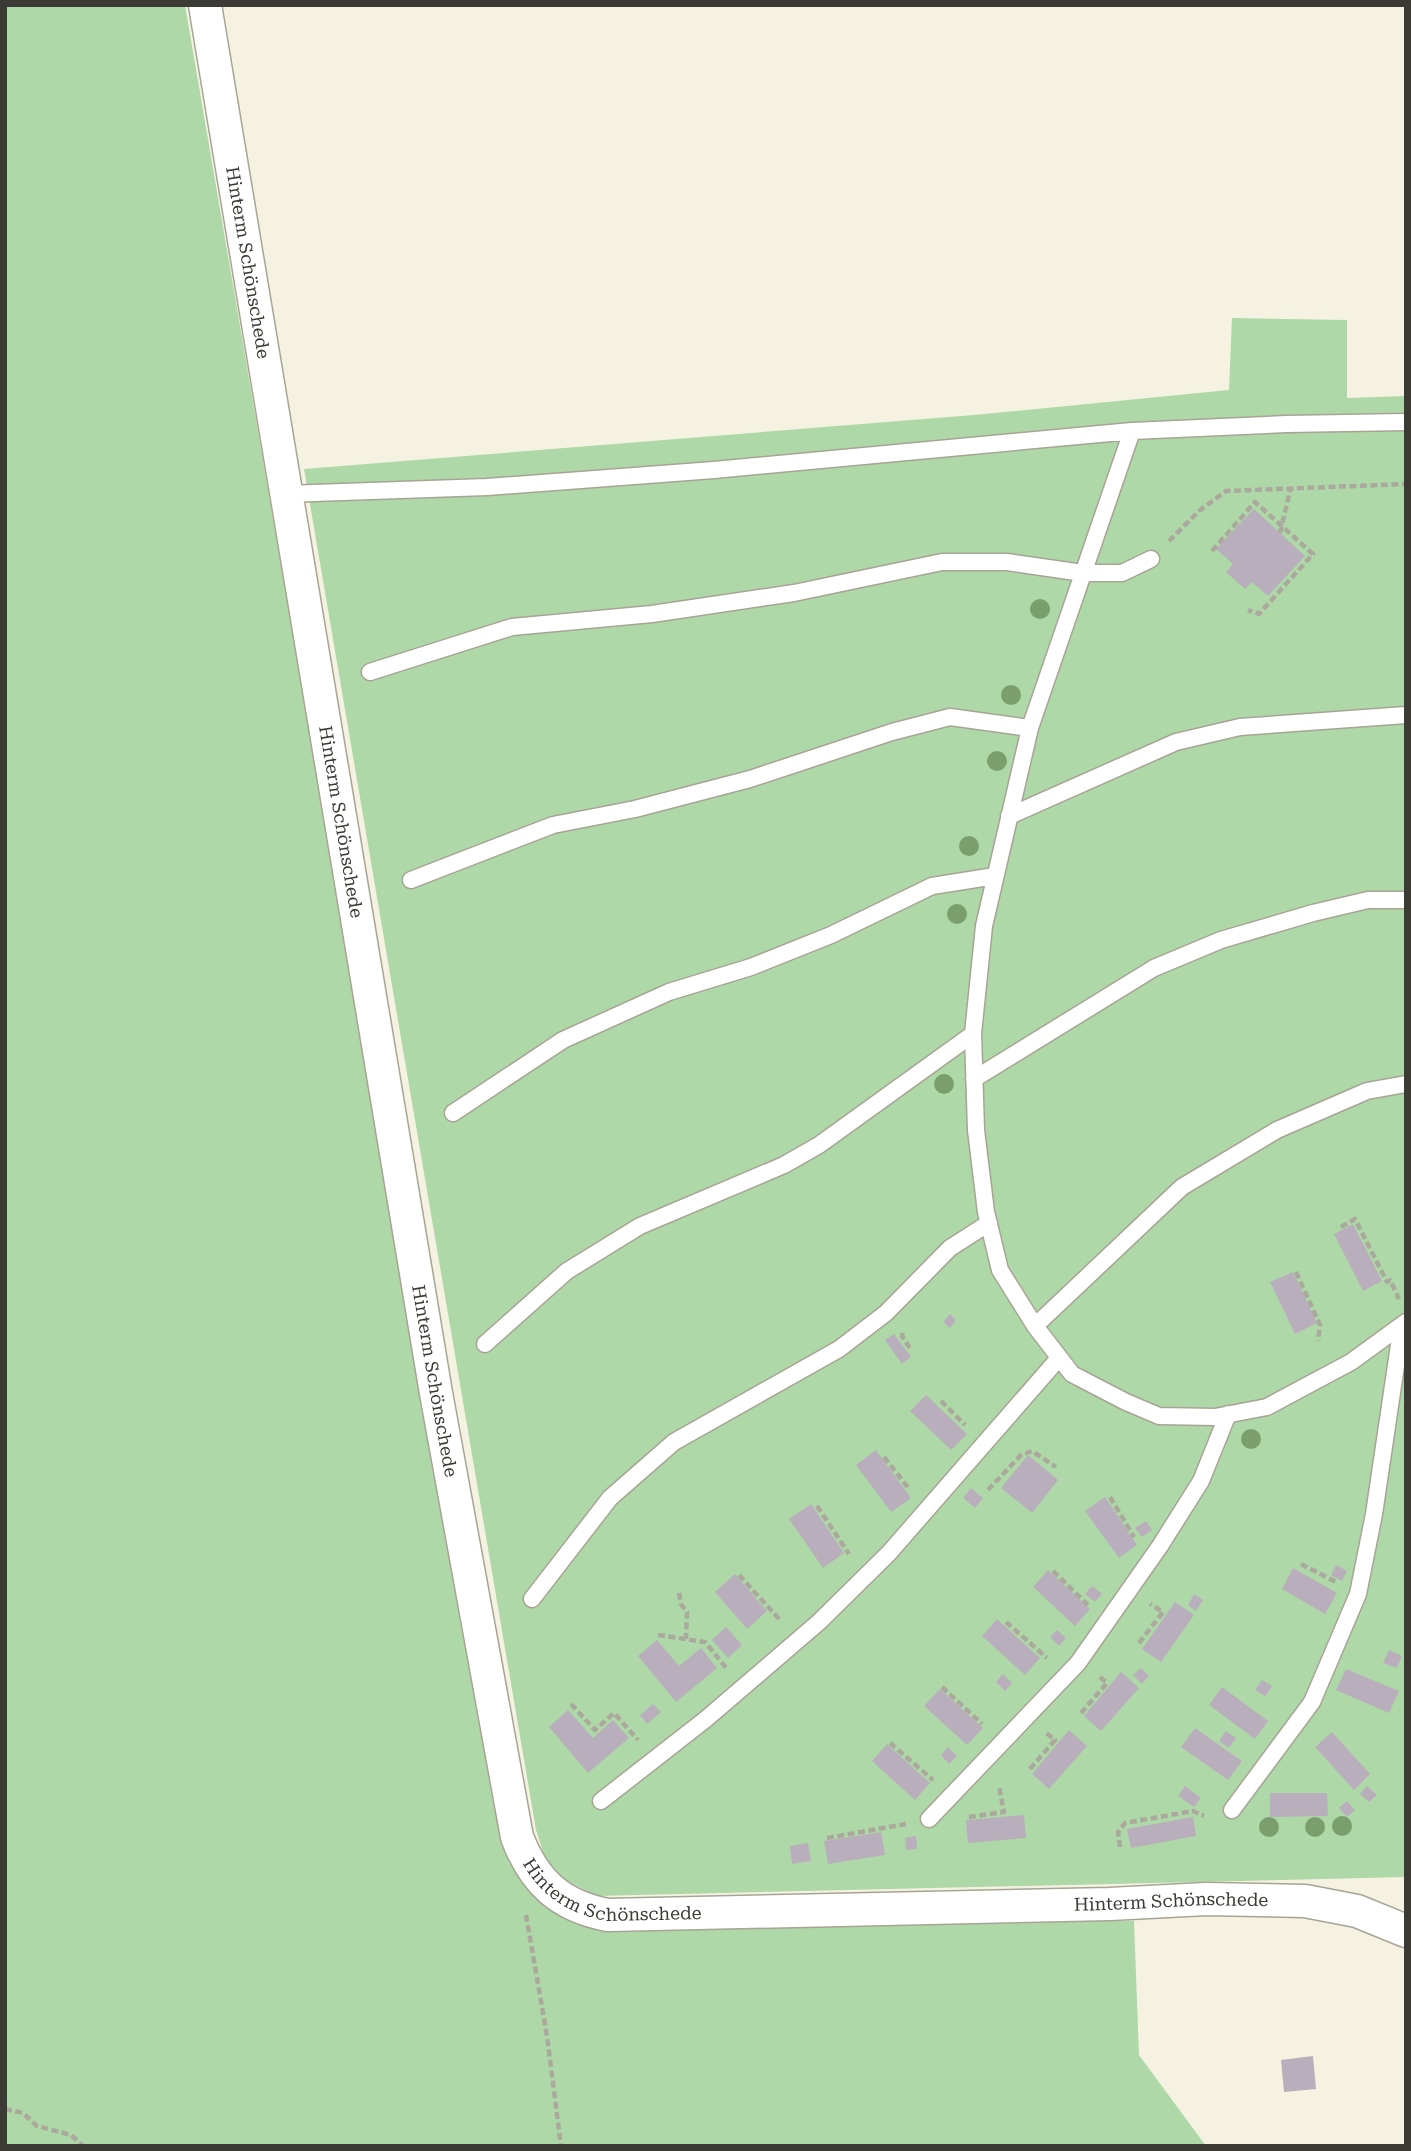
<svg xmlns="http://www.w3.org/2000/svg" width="1411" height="2151" viewBox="0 0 1411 2151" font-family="'Roboto Serif',serif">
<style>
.green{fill:#aed8a7}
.building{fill:#b9afbc}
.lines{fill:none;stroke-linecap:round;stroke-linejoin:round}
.lane-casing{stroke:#a7a495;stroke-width:19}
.street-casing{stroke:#a7a495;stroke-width:35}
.path{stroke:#aba99d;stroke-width:4.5;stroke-dasharray:7 3.5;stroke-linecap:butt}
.lane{stroke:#fff;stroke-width:16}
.street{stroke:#fff;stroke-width:32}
.tree{fill:#7a9e6c}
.labels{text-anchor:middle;stroke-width:5;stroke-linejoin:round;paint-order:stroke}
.street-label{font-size:18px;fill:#3b3a34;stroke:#f5f2e2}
</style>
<rect width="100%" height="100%" fill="#f5f2e2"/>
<path class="green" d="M5,5H185L494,1808L509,1863L546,1902L884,1919L1134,1921L1139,2055L1206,2146H5Z
M1232,318L1347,320V398L1406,396V1877L596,1896L549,1871L536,1830L304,469L974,415L1229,390Z"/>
<path class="building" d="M1254,509L1305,556L1268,596L1252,582L1245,589L1226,572L1233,564L1216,549Z
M1353,1224L1382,1281L1363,1291L1334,1234Z
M1293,1272L1317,1323L1295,1334L1270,1282Z
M950,1314L956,1320L950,1328L943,1322Z
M894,1334L911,1357L902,1364L885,1340Z
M926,1395L967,1434L951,1450L910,1411Z
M876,1450L911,1498L891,1512L856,1465Z
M1028,1455L1058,1480L1032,1513L1001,1488Z
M971,1488L983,1498L975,1508L963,1498Z
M1105,1497L1137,1545L1119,1558L1085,1511Z
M811,1504L844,1553L823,1568L789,1519Z
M1146,1521L1152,1530L1142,1537L1135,1528Z
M1336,1565L1347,1571L1342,1581L1331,1575Z
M1293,1568L1337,1593L1325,1614L1282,1589Z
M1048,1570L1090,1609L1075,1626L1033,1587Z
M735,1574L767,1611L747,1629L715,1592Z
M1092,1586L1102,1594L1095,1602L1085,1594Z
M1194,1594L1203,1600L1196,1611L1188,1605Z
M1175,1602L1194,1615L1161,1662L1142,1649Z
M997,1619L1040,1658L1025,1675L982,1636Z
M726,1627L742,1645L728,1658L712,1640Z
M1057,1630L1066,1638L1059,1646L1050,1637Z
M657,1640L679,1666L701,1648L717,1668L676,1702L638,1656Z
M1389,1650L1402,1656L1397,1668L1383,1663Z
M1141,1668L1149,1676L1142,1684L1133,1675Z
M1346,1669L1399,1691L1389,1713L1336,1690Z
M1121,1672L1139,1688L1101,1731L1084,1716Z
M1003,1674L1012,1683L1005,1691L996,1682Z
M1262,1680L1272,1686L1265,1696L1255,1690Z
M1222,1687L1268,1721L1255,1739L1209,1705Z
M940,1689L983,1728L967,1745L924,1706Z
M653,1704L661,1712L647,1724L640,1715Z
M568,1710L593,1738L613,1720L629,1738L588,1773L549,1727Z
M1195,1728L1242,1761L1228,1780L1181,1747Z
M1069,1730L1087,1746L1049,1789L1032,1774Z
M1226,1731L1236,1738L1229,1748L1219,1741Z
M1332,1732L1370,1774L1354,1790L1315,1747Z
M887,1744L930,1783L915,1800L872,1761Z
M948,1747L957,1756L949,1764L941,1755Z
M1185,1786L1201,1798L1194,1807L1178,1796Z
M1367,1786L1377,1795L1369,1802L1360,1794Z
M1270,1793H1327L1328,1816L1270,1817Z
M1347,1801L1355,1810L1347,1817L1339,1808Z
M1024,1815L1026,1838L968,1843L966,1820Z
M1193,1817L1196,1836L1131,1848L1127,1829Z
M881,1832L885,1855L828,1864L824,1841Z
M916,1836L917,1849L906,1850L905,1838Z
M808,1843L811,1861L792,1864L790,1846Z
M1313,2056L1316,2089L1284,2092L1281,2060Z"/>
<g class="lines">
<g class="lane-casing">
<path id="lane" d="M1132,431L1030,728L984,926L973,1034L976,1130L986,1212L1000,1270L1035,1326L1072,1374L1126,1402L1159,1416L1215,1417L1267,1407L1351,1362L1406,1322
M285,494L487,487L714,470L1132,431L1286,424L1406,422
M370,672L512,627L652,614L794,593L942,562H1007L1083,573H1122L1151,559
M1009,816L1176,742L1240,727L1406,715
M411,880L553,825L635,809L750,779L892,732L950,717L1030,728
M974,1079L1154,968L1221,940L1313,913L1368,900H1406
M453,1113L563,1040L669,992L751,967L831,935L932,886L995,876
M1035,1326L1182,1187L1277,1130L1367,1091L1406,1084
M485,1344L567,1271L640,1226L784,1165L819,1145L973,1034
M532,1599L610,1498L674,1442L839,1349L886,1313L950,1248L989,1223
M601,1801L706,1719L819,1622L889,1553L1059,1358
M1232,1810L1312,1702L1358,1594L1374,1514L1402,1325
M929,1819L1078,1663L1160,1546L1201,1481L1228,1414"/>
</g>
<g class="street-casing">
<g id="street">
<path id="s1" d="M205,5L436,1393L517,1837C534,1882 560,1906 608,1915L1110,1904L1206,1899L1305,1901L1357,1911L1406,1931"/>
</g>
</g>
<path class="path" d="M1280,533L1291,487
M1169,541L1199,511L1226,491L1406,484
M1212,551L1255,502L1313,554L1259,614L1248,610
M1341,1227L1355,1219L1387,1282L1390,1280L1399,1299
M1296,1272L1320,1325L1318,1341
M903,1333L902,1336L911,1350
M941,1401L965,1425
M884,1457L910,1490
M988,1490L1021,1455L1032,1451L1056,1467
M1110,1497L1134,1537
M817,1506L849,1554
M1301,1564L1336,1582
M1053,1571L1088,1605
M739,1575L781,1621
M679,1593L681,1604L687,1612L686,1639
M1006,1622L1047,1658
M658,1635L705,1642L727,1669
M1139,1643L1163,1612L1150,1604
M942,1687L982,1724
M571,1704L595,1730L614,1713L638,1740
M1081,1713L1107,1683L1099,1676
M890,1743L933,1780
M1030,1769L1055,1740L1045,1732
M969,1817L1004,1812L999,1786
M827,1838L906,1824
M1120,1847L1118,1832L1125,1823L1193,1811L1204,1816
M526,1915L547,2036L561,2146
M5,2109L23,2113L37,2126L71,2135L83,2146"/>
<use href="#lane" class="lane"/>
<use href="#street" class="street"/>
</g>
<g class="tree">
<circle cx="1040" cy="609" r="10"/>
<circle cx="1011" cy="695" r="10"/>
<circle cx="997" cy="761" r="10"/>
<circle cx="969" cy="846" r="10"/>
<circle cx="957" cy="914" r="10"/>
<circle cx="944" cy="1084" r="10"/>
<circle cx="1251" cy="1439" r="10"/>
<circle cx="1342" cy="1826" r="10"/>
<circle cx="1269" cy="1827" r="10"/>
<circle cx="1315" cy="1827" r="10"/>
</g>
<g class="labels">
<g class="street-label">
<text dy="6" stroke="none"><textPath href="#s1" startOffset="261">Hinterm Schönschede</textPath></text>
<text dy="6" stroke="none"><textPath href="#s1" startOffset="828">Hinterm Schönschede</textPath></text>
<text dy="6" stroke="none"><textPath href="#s1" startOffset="1395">Hinterm Schönschede</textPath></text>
<text dy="6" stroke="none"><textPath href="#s1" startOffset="1981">Hinterm Schönschede</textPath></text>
<text dy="6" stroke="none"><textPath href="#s1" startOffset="2548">Hinterm Schönschede</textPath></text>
</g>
</g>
<rect width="1411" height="2151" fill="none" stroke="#3b3a34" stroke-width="14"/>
</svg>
